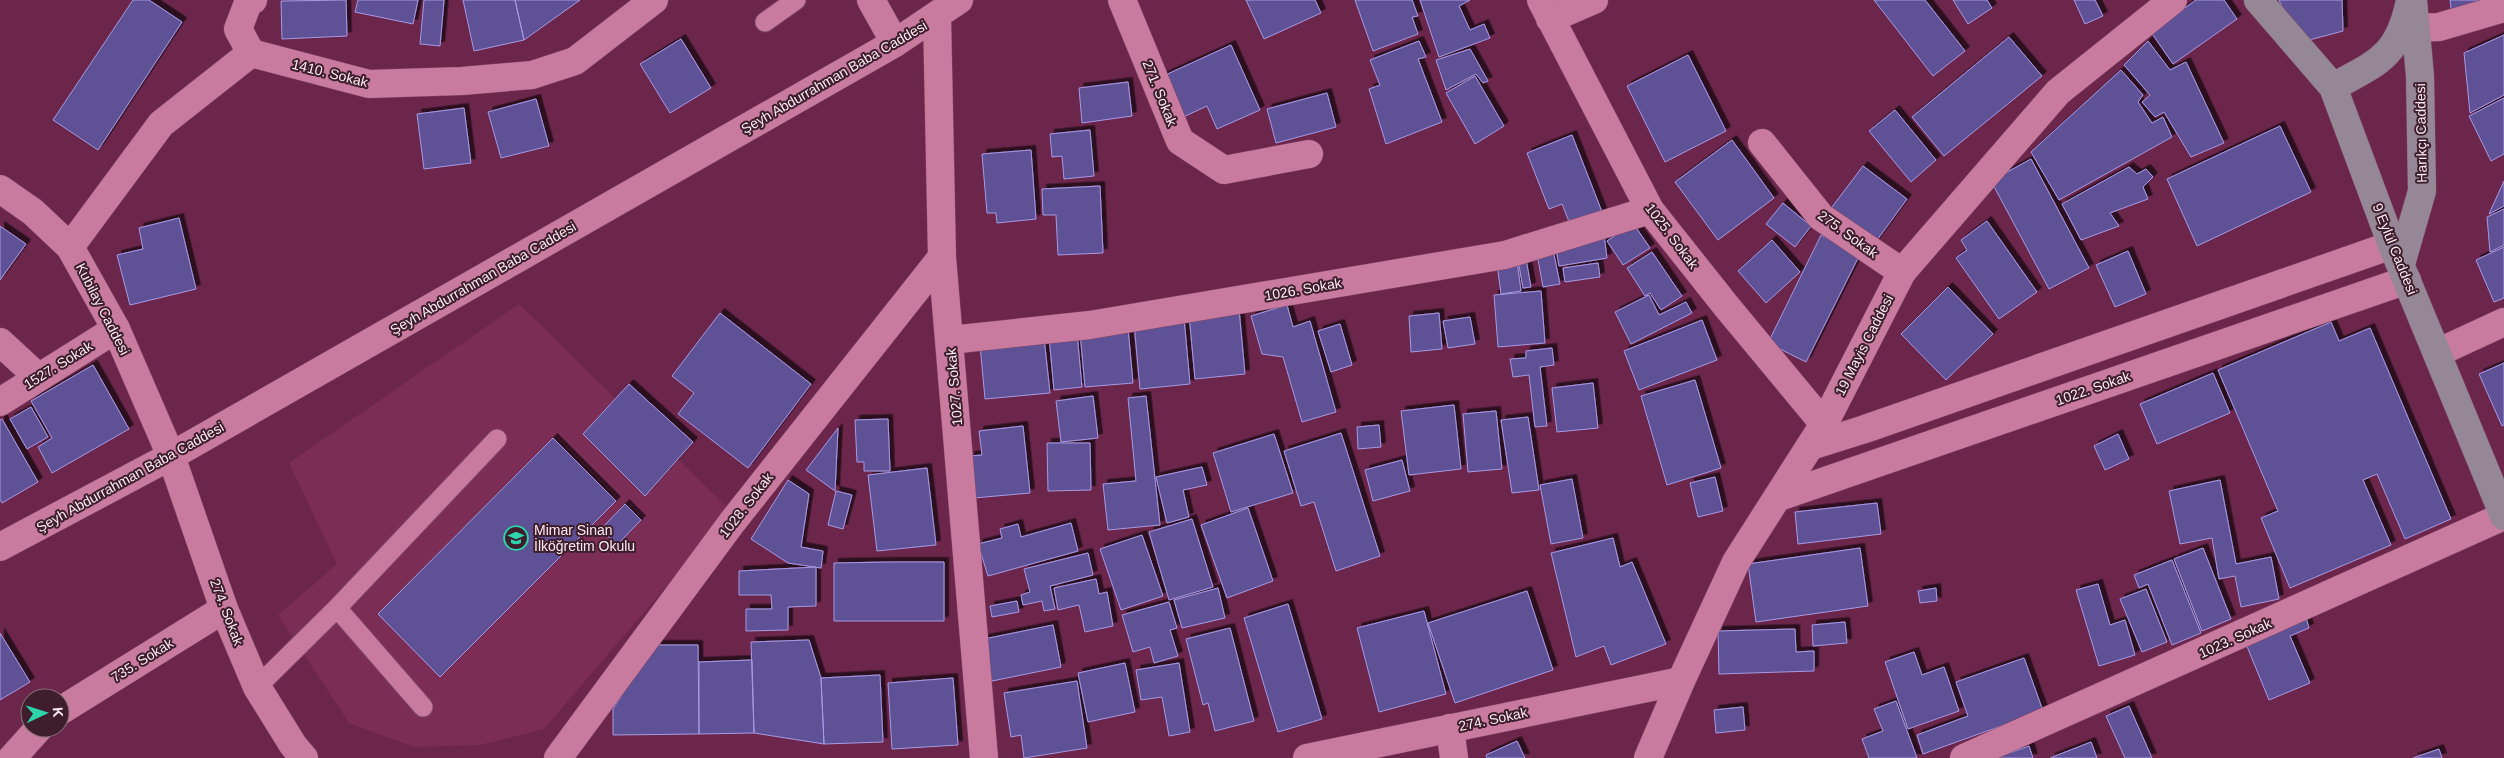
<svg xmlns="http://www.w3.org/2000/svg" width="2504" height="758" viewBox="0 0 2504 758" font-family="Arial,sans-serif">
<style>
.built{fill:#7b2d55}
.building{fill:#5f5196;stroke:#a69ae5;filter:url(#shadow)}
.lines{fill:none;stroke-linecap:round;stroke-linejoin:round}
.service-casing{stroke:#7f4766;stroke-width:21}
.minor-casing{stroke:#7f4766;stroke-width:29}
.tertiary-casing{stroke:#7f4766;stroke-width:29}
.secondary-casing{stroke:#7f4766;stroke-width:29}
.service{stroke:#c97a9f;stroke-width:19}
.minor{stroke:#c97a9f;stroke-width:28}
.tertiary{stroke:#c97a9f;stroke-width:28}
.secondary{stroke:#968797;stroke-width:28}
.labels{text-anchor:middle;stroke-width:4;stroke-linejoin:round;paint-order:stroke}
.street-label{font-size:14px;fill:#fceaf1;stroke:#3e1e2d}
.poi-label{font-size:14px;fill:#fceaf1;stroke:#3e1e2d;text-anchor:start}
</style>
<defs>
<filter id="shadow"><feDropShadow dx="4.5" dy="-4.5" stdDeviation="0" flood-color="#0009"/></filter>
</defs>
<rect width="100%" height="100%" fill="#6c264b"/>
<path class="built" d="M519,304L731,511L544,729L481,745L414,747L349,723L278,615L337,564L289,463Z"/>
<path class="building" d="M133,0H149L182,22L98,150L53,120Z
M346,0L347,36L282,39L281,1Z
M358,0H418L413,24L355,12Z
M424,0H444L440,46L420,44Z
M463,0H515L524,40L474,51Z
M515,0H580L524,40Z
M1246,0H1315L1321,13L1264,39Z
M1355,0H1412L1418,16L1412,17L1418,34L1373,51Z
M1420,0H1470L1459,6L1470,30L1484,24L1490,38L1439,57Z
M1874,0H1925L1965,51L1933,76Z
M1953,0H1987L1992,8L1968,24Z
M2074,0H2095L2103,16L2085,24Z
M2196,0H2224L2237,19L2173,64L2151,32Z
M2279,0H2342L2343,31L2298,43Z
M2450,0H2504V5L2451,9Z
M2504,35V95L2470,113L2464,53Z
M2009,37L2042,76L1944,156L1912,117Z
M681,39L711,88L670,113L640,64Z
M1419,41L1426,57L1418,59L1442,122L1386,144L1369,89L1380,85L1370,60Z
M2148,41L2170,70L2186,62L2224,143L2191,157L2164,112L2155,117L2142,102L2150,95L2124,65Z
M1231,45L1260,110L1217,129L1207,106L1179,119L1161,77Z
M1470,49L1488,81L1483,83L1476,74L1446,90L1436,60Z
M1688,55L1726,131L1665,162L1627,86Z
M2121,70L2143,95L2138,102L2152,123L2163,117L2172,137L2059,200L2031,152Z
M1475,76L1504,126L1475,144L1446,93Z
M1128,82L1132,116L1082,123L1079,88Z
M1327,93L1336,127L1276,143L1267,109Z
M2504,98V154L2491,161L2469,116Z
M536,99L549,146L501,158L488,112Z
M464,108L471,163L424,169L417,114Z
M1895,110L1936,160L1911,182L1869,131Z
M2280,126L2311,192L2197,246L2167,179Z
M1090,130L1094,176L1064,179L1062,156L1052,157L1050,134Z
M1572,135L1604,217L1572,229L1562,204L1549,209L1527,153Z
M1732,140L1774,198L1718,240L1675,182Z
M1031,150L1036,219L997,223L996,213H987L982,154Z
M2031,159L2089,268L2049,289L1991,181Z
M1863,166L1907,199L1874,244L1829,211Z
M2129,167L2137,174L2146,169L2153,177L2143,187L2148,199L2110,213L2119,226L2081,240L2062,204Z
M2504,181V206L2489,214Z
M1100,186L1103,253L1058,255L1056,215H1043L1042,189Z
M1783,203L1811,226L1795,247L1766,224Z
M2504,209V245L2490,252L2487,217Z
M179,218L196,289L130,305L117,255L143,249L139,228Z
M1987,221L2037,292L1999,319L1956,258L1967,250L1961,240Z
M1633,223L1650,248L1623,265L1607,241Z
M0,226L26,244L0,280Z
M1604,235L1607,258L1559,266L1555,243Z
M1821,235L1860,254L1806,362L1768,343Z
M1772,240L1800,272L1766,303L1738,271Z
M1552,245L1560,284L1543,287L1536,248Z
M2504,247V298L2494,302L2476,260Z
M2128,251L2146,294L2115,307L2096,265Z
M1652,252L1682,296L1661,310L1650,293L1645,296L1627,268Z
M1517,254L1526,259L1531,287L1523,288Z
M1517,261L1521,291L1501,294L1497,264Z
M1598,263L1600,277L1565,282L1563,268Z
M1948,287L1993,334L1946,380L1901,334Z
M1541,291L1545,343L1498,347L1494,295Z
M1649,295L1659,315L1686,302L1692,313L1631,344L1615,312Z
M1287,305L1293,327L1310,321L1336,412L1302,422L1283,357L1262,354L1251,316Z
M1239,309L1245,374L1195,379L1189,314Z
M720,313L811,384L748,468L678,414L694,393L672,376Z
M1439,313L1442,349L1411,352L1409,316Z
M1470,317L1475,344L1448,348L1443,321Z
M1184,318L1190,384L1140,389L1134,323Z
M1702,320L1717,360L1639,390L1624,351Z
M2331,322L2339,341L2370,328L2451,519L2405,539L2377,474L2363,480L2391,545L2290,588L2261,518L2278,511L2218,370Z
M1340,324L1352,365L1331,372L1318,331Z
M1128,328L1133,383L1085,387L1080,332Z
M1077,333L1082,387L1054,390L1049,336Z
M1044,338L1050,393L985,399L980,345Z
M1552,348L1554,365L1540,367L1547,426L1535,427L1529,375L1513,377L1510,359L1526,358V351Z
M2504,363V425L2502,426L2479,374Z
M93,365L129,429L52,473L38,447L52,438L31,401Z
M2213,373L2230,413L2157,444L2140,404Z
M1695,380L1721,468L1667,485L1641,396Z
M1593,383L1598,428L1557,432L1552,388Z
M629,384L693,442L645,496L583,434Z
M1093,396L1098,438L1061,442L1056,401Z
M1146,396L1160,525L1108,530L1103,484L1136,481L1128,398Z
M1454,405L1461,469L1409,475L1401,411Z
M31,407L48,437L27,449L10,419Z
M1496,411L1502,469L1468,472L1463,414Z
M1528,417L1539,490L1512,493L1501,420Z
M2,419L38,482L2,503L0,499V420Z
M888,419L890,471H864V462H857L855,420Z
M1379,425L1381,447L1358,449L1357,427Z
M1023,426L1030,493L974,498L970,456L982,455L979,431Z
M838,428L835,491L806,470Z
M1341,433L1380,556L1336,571L1314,502L1301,506L1284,451Z
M1274,434L1293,493L1231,512L1213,453Z
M2118,434L2129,459L2105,470L2094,446Z
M553,438L616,501L440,677L378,614Z
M1047,443H1090L1091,490L1048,491Z
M1402,460L1410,491L1373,501L1365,470Z
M1202,467L1207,485L1183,490L1189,517L1167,523L1156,477Z
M927,468L936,545L877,551L868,475Z
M1715,477L1723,511L1698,517L1690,483Z
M1572,479L1583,538L1551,544L1540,485Z
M788,480L809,494L801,547L823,551L821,568L788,563L751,539Z
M2220,480L2236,564L2271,557L2279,599L2241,607L2235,576L2219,579L2212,538L2180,544L2169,491Z
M836,491L852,495L843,529L828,525Z
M1877,503L1881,534L1798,544L1795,512Z
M625,504L641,520L617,545L601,529Z
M1248,508L1273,581L1227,598L1201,525Z
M1192,519L1213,587L1169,600L1149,532Z
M1071,523L1078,551L988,576L978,544L1002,538L1000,529L1018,524L1021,537Z
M1142,535L1163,596L1121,610L1100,549Z
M1613,538L1620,567L1632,562L1666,644L1611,665L1604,646L1576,657L1551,553Z
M1860,548L1868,606L1756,622L1748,564Z
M2203,548L2231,619L2202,631L2174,559Z
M1088,553L1093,575L1050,586L1055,609L1044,611L1042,601L1023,605L1021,595L1030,592L1024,569Z
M2172,560L2201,633L2172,645L2148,584L2139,588L2134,575Z
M890,562H944V621H834V563Z
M816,567V606L788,607V630L746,631V609H772L771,595H739V571Z
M1096,579L1099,594L1107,592L1113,626L1085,632L1079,605L1058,610L1054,588Z
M2098,584L2110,625L2125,620L2135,655L2099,666L2076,590Z
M1218,588L1225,618L1182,628L1174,600Z
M1936,588L1937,601L1920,603L1918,591Z
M2146,589L2167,642L2142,652L2120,599Z
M1527,591L1553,670L1455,703L1428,623Z
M1017,601L1019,612L992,617L990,606Z
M1169,602L1177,628L1170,630L1178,656L1154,663L1150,647L1133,652L1122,615Z
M1288,604L1322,719L1278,732L1244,618Z
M1424,611L1446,694L1379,712L1357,628Z
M2306,618L2309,628L2290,636L2310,683L2269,700L2246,644Z
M1845,622L1847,643L1813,646L1812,625Z
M1053,625L1061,667L992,681L984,639Z
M1230,628L1254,721L1215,731L1208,703L1203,705L1186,639Z
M1795,629L1796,652L1814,651V671L1719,674L1718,631Z
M0,633L30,682L0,700Z
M809,640L821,678L824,744L754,733L751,642Z
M654,645H698L699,734L613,735V709Z
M1914,652L1922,675L1944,667L1959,711L1908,729L1885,662Z
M2024,658L2043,711L1923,754L1917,735L1968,716L1956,682Z
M752,660L754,733L699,734V662Z
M1125,663L1135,712L1088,722L1078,673Z
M1179,663L1190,732L1169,736L1162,697L1141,700L1136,670Z
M880,675L883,742L824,744L821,678Z
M953,678L958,745L892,749L888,683Z
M1077,681L1087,748L1024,758L1021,735L1011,737L1004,693Z
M1896,701L1917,758H1869L1862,739L1883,731L1874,709Z
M2129,706L2152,758H2125L2106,716Z
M1743,707L1745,730L1716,733L1714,710Z
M1517,741L1525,758H1487L1486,755Z
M2091,742L2097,758H2050Z
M2029,746L2033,758H1996Z
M2439,749L2442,758H2413Z"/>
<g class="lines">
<g class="service-casing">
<path id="service" d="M765,22L796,0
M337,608L423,707
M257,687L337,608L497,439"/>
</g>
<g class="minor-casing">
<path id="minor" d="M871,0L895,43
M1122,0L1180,141L1224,170L1309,154
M1541,0L1650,210L1727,307L1824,424
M937,16L942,257L984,758
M1550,19L1594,0
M2416,28L2439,27L2504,8
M251,53L369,84L462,81L532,75L575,61L654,0
M251,53L238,29L248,3L253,0
M1762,143L1821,217L1902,272
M70,247L161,124L251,53
M950,340L1090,325L1505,255L1650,210
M0,342L38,377
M2437,353L2504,322
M0,402L116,329
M1811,446L1865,429L2392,245
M1779,497L2407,280
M0,547L171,456L895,43L959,0
M60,711L224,609
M1450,728L1454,758
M12,758L39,728
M558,758L733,521L942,257
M1964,758L2504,516"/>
</g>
<g class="tertiary-casing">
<path id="tertiary" d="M0,189L33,212L70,247L116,329L171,456L224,609L257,687L293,745L304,758
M1307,758L1681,681
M1648,758L1681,681L1736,562L1824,424L1902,272L2058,92L2173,0"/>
</g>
<g class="secondary-casing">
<path id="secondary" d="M2258,0L2333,87L2392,245L2504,516
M2333,87C2376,63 2397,58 2409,5
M2401,264L2422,191L2420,76L2413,0"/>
</g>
<use href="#service" class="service"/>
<use href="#minor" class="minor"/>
<use href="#tertiary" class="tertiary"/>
<use href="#secondary" class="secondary"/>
</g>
<defs>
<g id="school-ring" transform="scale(1.25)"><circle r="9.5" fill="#3e1e2d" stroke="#2cd5ab" stroke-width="1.5"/><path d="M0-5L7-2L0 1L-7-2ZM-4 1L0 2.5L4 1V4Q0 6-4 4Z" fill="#2cd5ab"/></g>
</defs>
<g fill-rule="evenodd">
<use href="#school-ring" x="516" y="538"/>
</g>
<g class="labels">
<g class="street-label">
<text transform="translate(330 73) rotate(14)" y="5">1410. Sokak</text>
<text transform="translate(834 77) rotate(-30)" y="5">Şeyh Abdurrahman Baba Caddesi</text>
<text transform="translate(1160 93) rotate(68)" y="5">271. Sokak</text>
<text transform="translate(2421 133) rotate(-91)" y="5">Harıkçı Caddesi</text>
<text transform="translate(1848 234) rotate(36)" y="5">275. Sokak</text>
<text transform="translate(1672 236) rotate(53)" y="5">1025. Sokak</text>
<text transform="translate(2395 249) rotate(68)" y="5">9 Eylül Caddesi</text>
<text transform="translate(483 278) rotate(-30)" y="5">Şeyh Abdurrahman Baba Caddesi</text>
<text transform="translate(1303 289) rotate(-10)" y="5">1026. Sokak</text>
<text transform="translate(103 309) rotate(63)" y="5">Kubilay Caddesi</text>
<text transform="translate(1864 345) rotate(-63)" y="5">19 Mayis Caddesi</text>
<text transform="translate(58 365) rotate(-32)" y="5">1527. Sokak</text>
<text transform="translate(954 387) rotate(-95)" y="5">1027. Sokak</text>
<text transform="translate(2093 388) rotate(-19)" y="5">1022. Sokak</text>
<text transform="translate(130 477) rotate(-29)" y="5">Şeyh Abdurrahman Baba Caddesi</text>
<text transform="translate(746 505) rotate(-52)" y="5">1028. Sokak</text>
<text transform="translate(227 612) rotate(69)" y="5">274. Sokak</text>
<text transform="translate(2235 638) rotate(-24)" y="5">1023. Sokak</text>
<text transform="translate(142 660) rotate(-32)" y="5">735. Sokak</text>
<text transform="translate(1493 719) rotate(-12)" y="5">274. Sokak</text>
</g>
<g class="poi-label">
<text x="534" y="535">Mimar Sinan<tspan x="534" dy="16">İlköğretim Okulu</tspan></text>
</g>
</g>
<g transform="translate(45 713) rotate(86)"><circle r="24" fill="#3e1e2d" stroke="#8a707b"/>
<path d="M0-4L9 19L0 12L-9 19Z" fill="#2cd5ab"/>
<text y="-8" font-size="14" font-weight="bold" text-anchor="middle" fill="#fceaf1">K</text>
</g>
</svg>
